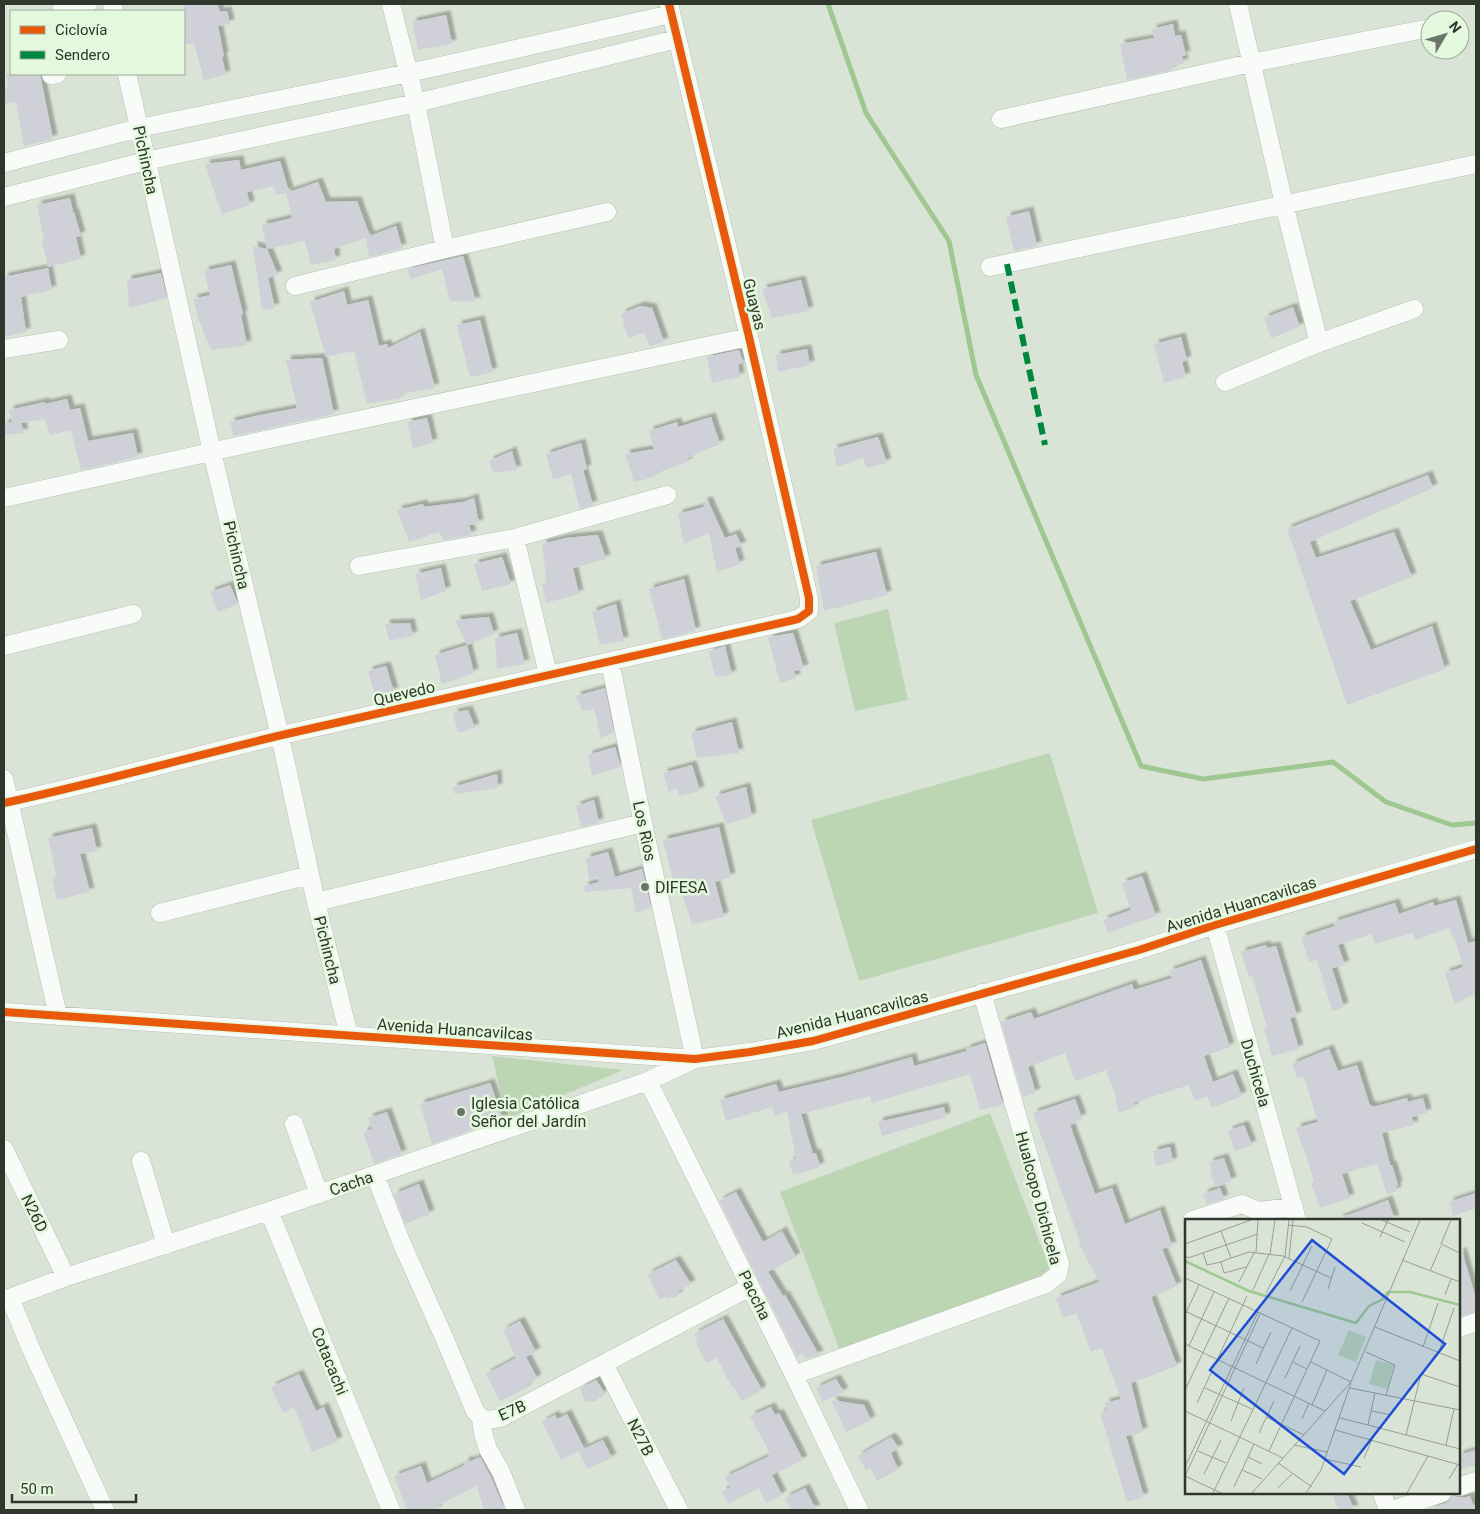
<svg xmlns="http://www.w3.org/2000/svg" width="1480" height="1514" viewBox="0 0 1480 1514" font-family="Roboto,sans-serif">
<style>
.green{fill:#bcd5b3}
.lines{fill:none;stroke-linecap:round;stroke-linejoin:round}
.stream{stroke:#9ec791;stroke-width:5}
.building{fill:#cfd0d8;filter:url(#shadow)}
.minor-casing{stroke:#b8c0b5;stroke-width:19}
.minor{stroke:#f9fbf9;stroke-width:18}
.quiet{stroke:#00873e;stroke-width:6;stroke-dasharray:12 6;stroke-linecap:butt}
.cycleway-casing{stroke:#e3f8dd;stroke-width:11}
.cycleway{stroke:#e8590c;stroke-width:8}
.poi-dot{fill:#6b7468;stroke:#e3f8dd;stroke-width:2}
.labels{text-anchor:middle;stroke-width:5;stroke-linejoin:round;paint-order:stroke}
.street-label{font-size:16px;fill:#2f372d;stroke:#e3f8dd}
.poi-label{font-size:16px;fill:#2f372d;stroke:#e3f8dd;text-anchor:start}
.inset-river{fill:none;stroke:#9ec791;stroke-width:2.5}
.inset-road{fill:none;stroke:#969f92;stroke-width:1}
.view{fill:#1d4ed8;fill-opacity:0.15;stroke:#1d4ed8;stroke-width:2.5}
.inset-edge{fill:none;stroke:#2f372d;stroke-width:2.5}
</style>
<defs>
<filter id="shadow"><feDropShadow dx="4.5" dy="-4.5" stdDeviation="1" flood-color="#0004"/></filter>
</defs>
<rect width="100%" height="100%" fill="#dae4d6"/>
<path class="green" d="M888,609L908,700L855,711L834,623Z
M1050,753L1098,913L859,981L811,820Z
M492,1056L623,1070L507,1119Z
M990,1113L1051,1272L840,1351L780,1192Z"/>
<g class="lines">
<path class="stream" d="M828,4L866,113L949,241L976,375L1141,766L1203,779L1333,762L1386,802L1452,825L1476,823"/>
</g>
<path class="building" d="M184,4H217L220,12L227,11L230,24L218,26L224,56L222,57L226,75L204,80L194,43L184,44Z
M446,15L452,44L418,50L412,22Z
M1173,24L1175,36L1181,35L1186,55L1182,56L1184,63L1171,66L1172,70L1127,80L1120,44L1154,38L1152,29Z
M6,74H40L53,139L24,146L16,102L4,104V90L9,89Z
M239,160L241,170L280,161L289,192L318,182L326,202L357,201L370,236L396,226L402,248L369,257L366,238L334,249L336,260L311,265L305,241L267,249L262,225L292,218L286,193L276,195L274,186L247,192L250,205L222,214L205,164Z
M70,198L73,212H74L81,236L76,237L81,259L48,267L42,241L44,240L37,205Z
M1029,211L1037,246L1014,251L1006,217Z
M253,246L267,249L278,275L268,278L275,308L262,310Z
M463,256L476,302L450,301L442,269L411,279L407,269Z
M231,265L243,314L241,315L247,345L211,350L199,321L193,299L210,295L204,271Z
M48,268L52,290L21,297L26,332L4,337V277Z
M161,273L167,298L129,308L127,280Z
M801,280L809,311L772,318L762,289Z
M344,291L347,305L368,300L379,346L387,344L388,348L420,332L435,388L400,394L401,398L367,404L354,351L326,357L310,302Z
M640,306L652,308L664,342L650,346L644,333L628,338L621,314Z
M1293,307L1300,327L1271,338L1264,318Z
M480,320L493,372L470,377L457,325Z
M1181,337L1187,360L1182,362L1186,377L1164,383L1154,344Z
M807,349L810,365L778,372L776,355Z
M739,350L743,362L738,365L740,377L712,383L707,357Z
M322,358L334,414L234,436L230,422L255,416L297,408L286,360Z
M67,399L70,410L80,408L88,441L133,433L138,457L81,470L71,430L50,435L45,419L21,423L24,433L4,435V424L12,422L9,410L45,402V404Z
M711,417L720,444L687,458L688,462L654,474L655,477L634,482L625,454L654,449L649,431L677,422L678,427Z
M427,418L433,443L413,448L407,422Z
M878,437L887,463L866,468L863,458L837,467L833,449Z
M581,443L587,469L583,470L593,505L580,509L571,474L553,480L546,454Z
M512,451L517,470L493,473L489,461Z
M1428,475L1433,488L1310,542L1316,558L1394,532L1412,577L1350,601L1371,650L1432,626L1445,669L1347,705L1287,529Z
M474,498L479,524L469,525L472,535L444,540L439,532L409,542L397,510L423,504L424,507L463,502Z
M708,501L725,538L736,534L742,546L735,548L740,564L717,572L709,533L684,544L678,514L704,507L703,502Z
M598,535L606,559L573,568L579,594L546,603L542,584L547,583L542,544L566,538Z
M876,552L887,595L824,611L816,566Z
M502,557L511,584L482,591L474,564Z
M441,568L446,591L421,600L415,574Z
M684,579L696,631L662,639L649,589Z
M230,585L238,604L218,612L210,592Z
M616,604L624,641L600,645L592,612Z
M489,617L494,634L467,645L455,620Z
M410,623L413,636L389,641L385,624Z
M517,633L525,664L497,669L495,638Z
M793,633L804,669L794,671L796,678L780,683L768,637Z
M467,645L474,673L442,684L435,655Z
M725,646L732,675L715,677L709,651Z
M386,666L394,692L375,696L368,671Z
M605,688L614,732L601,738L594,709L582,711L576,696Z
M468,710L475,728L458,733L453,713Z
M732,722L739,753L697,758L691,733Z
M615,747L621,767L592,776L588,755Z
M692,765L700,791L680,796L676,788L669,792L663,773Z
M497,774L498,788L455,794L453,787Z
M746,787L752,817L726,824L715,796Z
M594,800L599,823L581,827L576,806Z
M719,827L731,877L715,882L724,917L692,924L681,890L676,892L663,840Z
M92,828L97,851L80,854L90,892L57,900L52,879L57,878L48,838Z
M608,852L615,877L642,869L651,907L636,913L631,888L585,892L584,886L599,882L596,876L589,880L586,858Z
M1142,876L1156,916L1108,933L1103,920L1131,910L1122,883Z
M1456,900L1468,943L1476,941V999H1475L1473,994L1455,1005L1445,973L1463,967L1454,937H1452L1450,928L1415,940L1413,933L1375,944L1372,934L1338,945L1345,965L1332,968L1344,1007L1332,1011L1317,960L1309,962L1301,937L1335,926L1333,922L1395,903L1399,914L1433,902L1434,906Z
M1266,945L1267,948L1276,946L1297,1016L1290,1018L1299,1049L1272,1056L1264,1028L1267,1027L1256,989L1252,976L1249,977L1241,952Z
M1201,960L1230,1047L1204,1056L1213,1082L1233,1074L1242,1096L1212,1108L1207,1096L1195,1101L1189,1085L1133,1103L1135,1107L1119,1113L1115,1099H1117L1106,1070L1075,1081L1065,1053L1028,1067L1036,1093L1023,1097L1001,1022L1031,1012L1034,1019L1132,984L1134,990L1172,978L1169,971Z
M985,1043L1003,1105L980,1110L970,1074L872,1103L870,1096L801,1114L813,1154L816,1153L820,1167L793,1175L789,1161L796,1159L787,1112L774,1116L772,1107L726,1121L720,1100L776,1084L779,1092L842,1077L912,1057L914,1066L967,1051L966,1049Z
M1329,1049L1338,1071L1357,1065L1370,1106L1372,1105L1373,1107L1407,1098L1408,1102L1423,1098L1427,1113L1412,1117L1414,1125L1382,1133L1390,1165H1392L1398,1185L1396,1186L1397,1191L1387,1194L1377,1164L1342,1174L1350,1198L1320,1208L1311,1183L1314,1182L1304,1148H1303L1296,1128L1318,1122L1304,1077L1297,1078L1292,1064Z
M490,1083L503,1119L432,1144L420,1104Z
M1075,1099L1082,1118L1076,1120L1077,1123L1070,1125L1095,1194L1112,1188L1125,1224L1160,1210L1172,1246L1162,1249L1177,1286L1151,1297L1177,1366L1131,1383L1143,1432L1126,1436L1144,1497L1127,1502L1100,1413L1107,1411L1105,1403L1121,1399L1102,1348L1091,1352L1076,1313L1063,1318L1056,1298L1099,1282L1078,1242H1080L1033,1113Z
M944,1107L946,1117L882,1136L878,1122Z
M387,1112L402,1154L374,1164L363,1132L372,1129L368,1118Z
M1244,1125L1252,1145L1235,1151L1228,1131Z
M1170,1147L1173,1162L1156,1166L1153,1151Z
M1224,1158L1232,1181L1216,1187L1210,1174L1212,1173L1209,1162Z
M419,1184L430,1214L405,1224L394,1194Z
M1220,1188L1224,1199L1207,1204L1203,1194Z
M736,1192L763,1242L782,1231L796,1257L768,1272L783,1296L785,1295L819,1355L806,1359L802,1353L797,1357L719,1201Z
M1476,1193V1208L1453,1216L1449,1202Z
M1388,1200L1395,1220H1338V1219Z
M1459,1252H1462L1476,1298V1312L1459,1317Z
M676,1260L691,1284L677,1292L678,1296L667,1299L666,1297L659,1299L648,1274Z
M723,1319L762,1390L742,1401L734,1387L731,1386L717,1358L706,1363L696,1343L698,1342L694,1334Z
M520,1321L536,1352L526,1357L537,1378L526,1386L527,1388L500,1401L486,1374L516,1358L503,1330Z
M299,1374L316,1411L324,1407L338,1441L312,1452L294,1407L283,1413L271,1387Z
M836,1379L844,1392L822,1402L816,1388Z
M596,1380L604,1392L596,1401L585,1402L580,1388Z
M831,1400L864,1405L871,1420L846,1432Z
M771,1407L775,1415L779,1413L803,1460L772,1475L782,1495L766,1503L759,1488L728,1504L722,1491L730,1488L725,1477L769,1456L768,1453H770L750,1416Z
M567,1414L584,1448L561,1460L542,1422L555,1415L557,1419Z
M891,1437L899,1448L891,1453L898,1469L877,1481L870,1468L866,1470L858,1456Z
M603,1440L612,1458L587,1469L579,1451Z
M1476,1450V1465L1459,1470V1455Z
M480,1457L491,1477L505,1510H484L477,1486L436,1506L438,1510H407L394,1476L421,1466L427,1483L465,1465L464,1461H471Z
M805,1488L816,1510H791L785,1498Z
M1332,1493H1347L1354,1510H1338Z
M1452,1495L1457,1497H1463L1464,1498L1470,1496L1475,1510H1425L1446,1503L1450,1500Z"/>
<g class="lines">
<g class="minor-casing">
<path id="minor" d="M112,4L114,11
M391,4L416,103L445,249
M1238,4L1284,204L1319,343
M61,11L88,4
M51,74V75L57,74
M127,74L212,452L280,736L316,902L349,1036
M1001,119L1251,63L1430,28
M4,163L139,128L409,73L671,14
M4,197L146,161L416,103L677,39
M990,267L1476,164
M295,286L445,249L607,212
M4,349L59,340
M1225,382L1319,343L1414,309
M4,498L260,441L749,337
M515,538L548,674
M359,566L515,538L667,495
M4,646L133,614
M610,662L643,823L695,1059
M4,779L58,1016
M4,803C97,783 189,757 282,735C449,696 617,660 785,622L798,619L809,611V598L749,337L669,4
M316,902L643,823
M160,913L310,875
M1215,925L1297,1220
M4,1012L695,1059L750,1052L813,1041L1139,950L1215,925L1476,849
M648,1081L794,1375L859,1510
M294,1124L319,1194
M4,1149L66,1277
M141,1161L166,1245
M375,1175L402,1244L443,1335L475,1411L481,1418L489,1420L500,1418L750,1287
M269,1211L391,1510
M1192,1220L1242,1204L1258,1211L1294,1207
M10,1298L31,1349L105,1510
M4,1300L66,1277L269,1211L648,1081L695,1059
M1459,1328L1476,1322
M604,1364L679,1510
M794,1375L1046,1284L1058,1274L1060,1264L1057,1254L982,993
M481,1418L483,1433L488,1449L501,1472L516,1510
M1459,1487L1476,1481
M1382,1493L1388,1510
M1393,1510L1442,1493"/>
</g>
<use href="#minor" class="minor"/>
<path class="quiet" d="M1007,264L1045,445"/>
<g class="cycleway-casing">
<path id="cycleway" d="M4,803C97,783 189,757 282,735C449,696 617,660 785,622L798,619L809,611V598L749,337L669,4
M4,1012L695,1059L750,1052L813,1041L1139,950L1215,925L1476,849"/>
</g>
<use href="#cycleway" class="cycleway"/>
</g>
<g class="poi-dot">
<circle cx="645" cy="887" r="5"/>
<circle cx="461" cy="1112" r="5"/>
</g>
<g class="labels">
<g class="street-label">
<text transform="translate(146 160) rotate(78)" y="6">Pichincha</text>
<text transform="translate(755 304) rotate(76)" y="6">Guayas</text>
<text transform="translate(237 555) rotate(77)" y="6">Pichincha</text>
<text transform="translate(404 693) rotate(-13)" y="6">Quevedo</text>
<text transform="translate(645 831) rotate(78)" y="6">Los Rìos</text>
<text transform="translate(1241 904) rotate(-17)" y="6">Avenida Huancavilcas</text>
<text transform="translate(328 950) rotate(76)" y="6">Pichincha</text>
<text transform="translate(852 1014) rotate(-14)" y="6">Avenida Huancavilcas</text>
<text transform="translate(455 1029) rotate(4)" y="6">Avenida Huancavilcas</text>
<text transform="translate(1256 1073) rotate(74)" y="6">Duchicela</text>
<text transform="translate(351 1183) rotate(-19)" y="6">Cacha</text>
<text transform="translate(1039 1198) rotate(75)" y="6">Hualcopo Dichicela</text>
<text transform="translate(35 1213) rotate(64)" y="6">N26D</text>
<text transform="translate(755 1295) rotate(64)" y="6">Paccha</text>
<text transform="translate(330 1361) rotate(68)" y="6">Cotacachi</text>
<text transform="translate(512 1410) rotate(-24)" y="6">E7B</text>
<text transform="translate(641 1437) rotate(63)" y="6">N27B</text>
</g>
<g class="poi-label">
<text x="655" y="893">DIFESA</text>
<text x="471" y="1109">Iglesia Católica<tspan x="471" dy="18">Señor del Jardín</tspan></text>
</g>
</g>
<g transform="translate(1185 1219)">
<rect width="275" height="275" fill="#dae4d6"/>
<path d="M164,111L181,118L171,143L153,136ZM191,141L209,146L202,170L184,165Z" fill="#bcd5b3"/>
<path class="inset-river" d="M0,42L64,72L171,104L184,87L198,80L203,73H225L275,86"/>
<path class="inset-road" d="M197,1L225,13M266,1L256,25L275,34M177,4L220,23M103,6L122,8L147,20L117,83M36,12L46,39L36,43L39,54L61,48M195,18L203,1M0,25L66,1M71,33L73,1M18,34L22,46L36,43M85,35L90,1M0,36L3,39L73,15M46,39L64,33L98,37L146,59M104,39L108,1M217,41L275,63M245,52L256,27M0,59L135,122L84,232M54,63L69,34M143,70L150,48M68,71L84,35M105,72L127,27M81,74L100,37L104,1M260,76L266,60M2,93L78,129M0,96L14,66M190,108L275,142M0,125L140,192M4,127L29,73M238,128L253,84M181,133L210,146L201,176M254,133L269,89M32,141L62,77M108,143L122,150M126,143L166,163M71,145L86,113M100,159L115,127M20,169L67,190M165,169L275,191M0,171L44,79M12,184L26,154M127,186L142,151M0,192L98,239M187,192L206,196M81,198L119,216M155,199L183,206L190,174M117,200L124,184M46,202L59,169M183,206L275,230M150,211L275,246M74,214L89,182M221,216L236,155L275,168M109,226L142,233M261,226L269,190M13,232L41,244M63,238L77,245M179,239L187,221M140,240L176,248M93,244L127,268M0,248L73,93M57,251L77,260M19,255L36,221M0,257L75,95M0,257L36,274M264,260L273,245M49,268L69,225M93,269L107,255M28,274L107,109M67,274L166,163L235,1M121,274L136,251L166,164M222,274L243,237"/>
<path class="view" d="M127,21L260,125L159,255L25,151Z"/>
<rect width="275" height="275" class="inset-edge"/>
</g>
<rect width="1480" height="1514" fill="none" stroke="#2f372d" stroke-width="10"/>
<rect x="10" y="10" width="175" height="65" fill="#e3f8dd" stroke="#9bab97"/>
<rect x="20" y="26" width="25" height="8" fill="#e8590c" stroke="#9bab97"/>
<text x="55" y="35" font-size="15" fill="#2f372d">Ciclovía</text>
<rect x="20" y="51" width="25" height="8" fill="#00873e" stroke="#9bab97"/>
<text x="55" y="60" font-size="15" fill="#2f372d">Sendero</text>
<g transform="translate(1445 35) rotate(52)"><circle r="24" fill="#e3f8dd" stroke="#9bab97"/>
<path d="M0-4L9 19L0 12L-9 19Z" fill="#6b7468"/>
<text y="-8" font-size="14" font-weight="bold" text-anchor="middle" fill="#2f372d">N</text>
</g>
<path d="M12 1494v8h124v-8" fill="none" stroke="#2f372d" stroke-width="2.5"/>
<text x="20" y="1494" font-size="15" fill="#2f372d" stroke="#e3f8dd" stroke-width="4" paint-order="stroke">50 m</text>
</svg>
